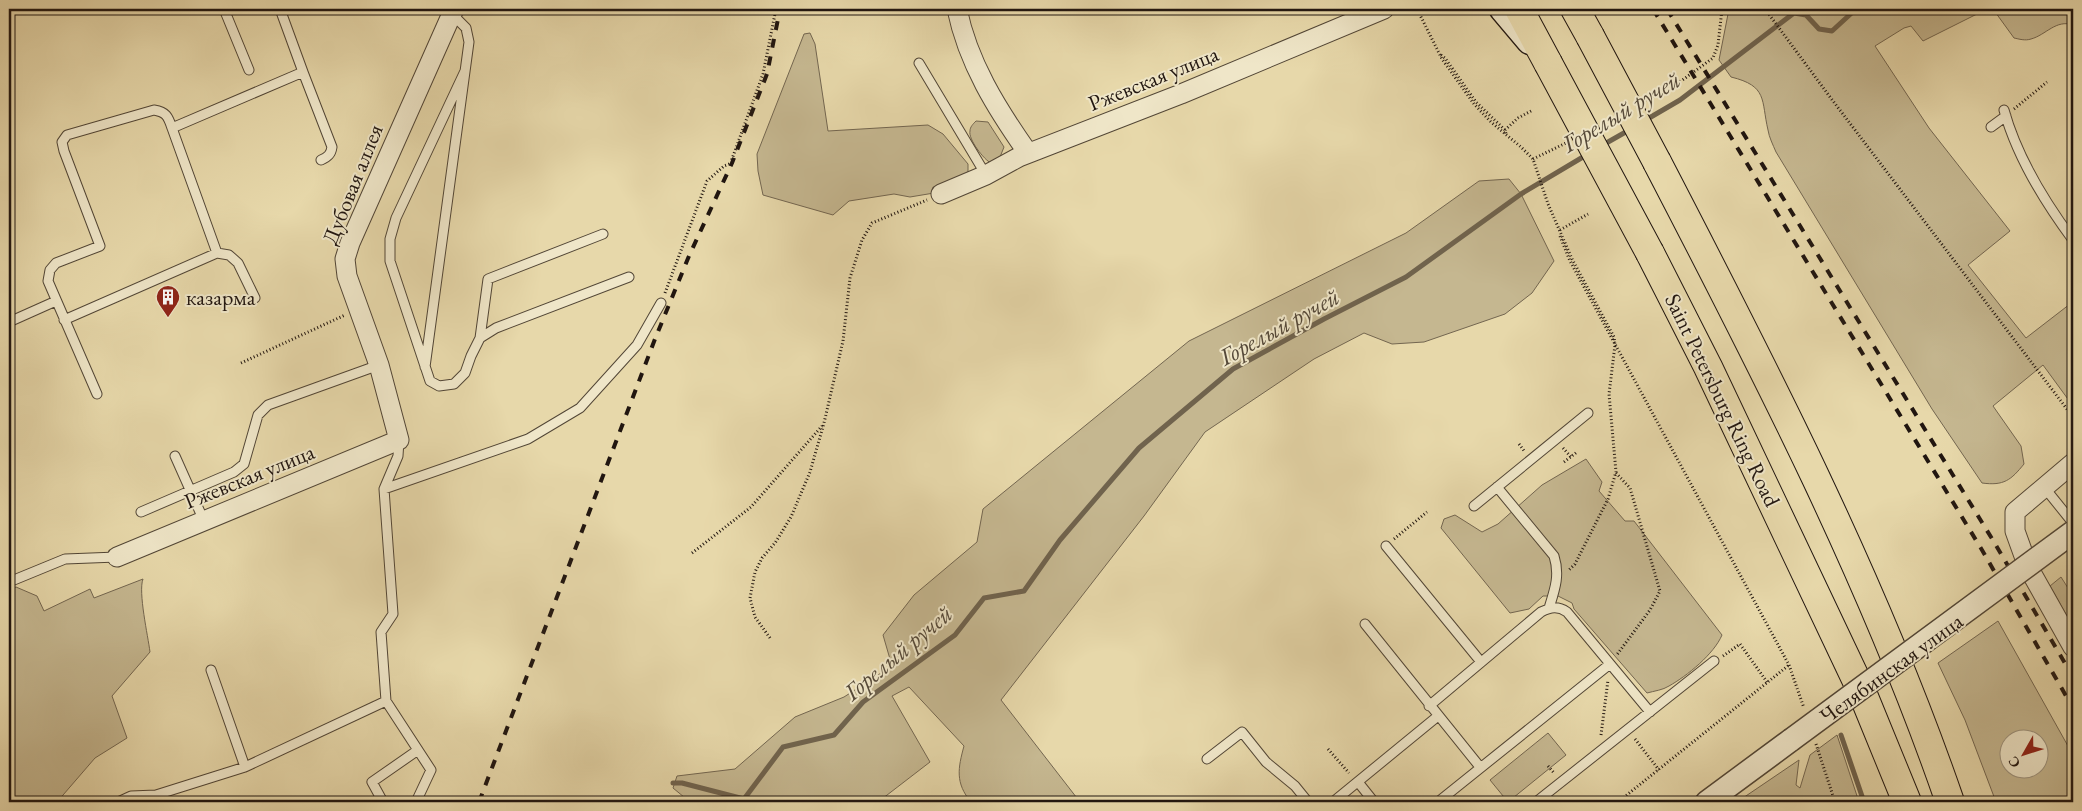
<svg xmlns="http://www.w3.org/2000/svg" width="2082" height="811" font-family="'EB Garamond',serif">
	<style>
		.green { fill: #c5b790; stroke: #736650; fill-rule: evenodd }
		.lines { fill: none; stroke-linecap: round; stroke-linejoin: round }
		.stream { stroke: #70634d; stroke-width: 5 }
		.service-casing { stroke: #524636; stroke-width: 11 }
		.minor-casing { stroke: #524636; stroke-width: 21 }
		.tertiary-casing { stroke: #524636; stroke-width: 25 }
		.secondary-casing { stroke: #211610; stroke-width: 29 }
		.motorway-casing { stroke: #211610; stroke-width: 30 }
		.path { stroke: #211610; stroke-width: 3; stroke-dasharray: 1 2.5; stroke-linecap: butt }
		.service { stroke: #efe6c8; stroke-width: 9 }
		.minor { stroke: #efe6c8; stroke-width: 19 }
		.tertiary { stroke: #efe6c8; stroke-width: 22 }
		.secondary { stroke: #efe6c8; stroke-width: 26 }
		.motorway { stroke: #e7d8aa; stroke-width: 28 }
		.rail { stroke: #211610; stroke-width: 4; stroke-dasharray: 9 9; stroke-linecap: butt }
		.tertiary-bridge-casing { stroke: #524636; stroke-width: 25; stroke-linecap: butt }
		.motorway-bridge-casing { stroke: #211610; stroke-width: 30; stroke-linecap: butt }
		.tertiary-bridge { stroke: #efe6c8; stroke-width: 22 }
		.motorway-bridge { stroke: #e7d8aa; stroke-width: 28 }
		.labels { text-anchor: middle; stroke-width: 4; stroke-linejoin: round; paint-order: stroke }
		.street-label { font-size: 22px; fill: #211610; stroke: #efe6c8 }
		.poi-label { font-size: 22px; fill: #211610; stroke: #efe6c8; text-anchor: start }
		.water-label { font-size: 24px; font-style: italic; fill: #554939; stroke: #efe6c8 }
	</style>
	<rect width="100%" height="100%" fill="#e7d8aa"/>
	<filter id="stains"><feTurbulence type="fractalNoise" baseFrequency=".004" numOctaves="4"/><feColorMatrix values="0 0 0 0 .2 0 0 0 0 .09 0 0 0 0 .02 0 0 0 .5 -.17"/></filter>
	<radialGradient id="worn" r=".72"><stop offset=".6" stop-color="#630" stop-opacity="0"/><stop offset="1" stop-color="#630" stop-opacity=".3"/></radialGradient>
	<path class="green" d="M1729 9H1987L1923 41 1911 26 1904 28 1875 46 1929 128 2010 231 1968 265 2026 338 2070 304 2073 308V406L2043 365 1993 406 2021 446 2024 464C2011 480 2004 486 1982 483L1932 409 1776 152C1773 145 1769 137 1768 130 1761 100 1768 86 1731 77L1719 60Z
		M1993 9H2073V25C2056 19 2046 35 2031 39 2025 41 2019 39 2014 38Z
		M810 33 815 44 828 131 928 125 943 134 968 164V175L934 193 910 197 894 194 849 201 833 215 763 195 758 171 757 154 804 34Z
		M976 121 988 122 1004 147 1000 157 991 163C984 160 968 139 970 131 970 127 973 124 976 121Z
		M1509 179 1521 194 1554 261 1532 293 1505 314 1424 342 1392 344 1364 333 1314 359 1205 432 1144 516 1001 700 1080 802H971C955 783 958 768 964 746L909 687 892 696 930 762 878 802H690L673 788 677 776 735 769 795 717 844 697 892 666 883 635 914 595 977 542 983 509 1189 341 1406 233 1479 181Z
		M1586 459 1602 482 1599 491 1625 521H1634L1722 635C1714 654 1687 676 1669 686 1663 690 1654 691 1647 693L1574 609 1572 603 1558 596H1543L1529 609 1510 613 1441 528 1444 519 1455 515 1482 532 1498 524 1542 485Z
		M2061 577 2073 596V627L2050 586Z
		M143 579C138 592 148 636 150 652L112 696 127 738 95 758 57 802H9V590L16 587 37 596 44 611 90 589 94 598Z
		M1998 621 2073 755V802H1996L1965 720 1938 663ZM2010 738H2040V768H2010Z
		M1548 733 1566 755 1508 802 1490 780Z
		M1837 735 1859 802H1737L1799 760 1796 785 1800 788 1810 755Z"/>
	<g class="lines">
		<path class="stream" d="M1644 121 1680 100 1794 13 1806 15 1819 29 1832 31 1856 9
			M1601 146 1631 129
			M1841 735 1864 802
			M673 783H682L744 799 783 747 834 735 863 702 955 635 984 598 1024 591 1060 540 1139 448 1233 369 1324 319 1406 277 1521 194 1588 154"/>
		<g class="service-casing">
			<path id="service" d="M224 9 249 70
				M919 63 986 175
				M465 71 396 218 390 239V261L430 381 439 386 454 384 465 373 471 356 480 338 488 279 603 234
				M303 72 332 147C331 154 328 157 321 160
				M2004 110C2017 157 2044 201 2073 240
				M1991 127 2006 116
				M217 253 172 128 303 72 280 9
				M64 320 217 253 229 255 238 263 255 298
				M9 322 56 301
				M480 338 496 328 629 277
				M425 367 469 42 466 28 451 13
				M97 394 48 281 50 270 56 263 100 246 64 151 62 142 67 135 154 110C166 112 168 116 172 128
				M399 440 398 456 384 489 393 614 381 632 386 701 431 770 416 802
				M175 456 204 521
				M1497 487 1554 556C1560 575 1555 589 1549 608
				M2044 487 2073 523
				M384 489 528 439 580 408 637 345 661 303
				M1474 506 1588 413
				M141 512 234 472 244 464 258 415 268 405 379 365
				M1386 546 1481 662
				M9 582 65 559 117 557
				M1365 624 1480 767
				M1429 706 1541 612C1551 607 1558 606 1567 612L1650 712
				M1207 759 1242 732 1266 762 1295 786 1308 802
				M245 767 386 701
				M1358 782 1374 802
				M118 802 131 796 156 795
				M159 802 156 795 245 767 211 670
				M383 802 372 782 418 750
				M1333 802 1438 716
				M1438 802 1610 664
				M1536 802 1714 661"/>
		</g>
		<g class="minor-casing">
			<path id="minor" d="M957 9C968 63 997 109 1028 153
				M941 194 986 175 1019 157 1181 94 1384 9
				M2073 463 2015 512V531L2028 567 2073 647
				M117 557 399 440 379 365 347 276 345 259 350 243 454 9"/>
		</g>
		<g class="tertiary-casing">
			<path id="tertiary" d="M1707 802 1791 740"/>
		</g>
		<g class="secondary-casing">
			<path id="secondary" d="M1503 9 1530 41"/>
		</g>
		<g class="motorway-casing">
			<path id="motorway" d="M1519 9 1548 63
				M1575 9 1590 36
				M1657 162C1765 370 1874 581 1950 802
				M1650 253 1708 367 1862 692 1907 802"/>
		</g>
		<path class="path" d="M1414 9 1419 13 1442 59 1474 104 1491 122 1521 147 1533 159 1548 204 1572 259 1614 337 1615 345 1609 394 1616 472 1608 499 1575 564 1568 571
			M1765 9 1833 101 2073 417
			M1441 55 1445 58 1476 102 1505 130 1506 134
			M1646 100 1681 81 1713 58 1718 45 1722 9
			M2014 109 2047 82
			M1505 130 1518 118 1533 110
			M1533 159 1568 142
			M1560 230 1588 214
			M1560 236 1570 261 1789 665 1804 708
			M665 293 707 181 724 166 732 163V159L763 74 776 9
			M241 363 345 315
			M1519 444 1525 452
			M1563 448 1571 457
			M1564 462 1577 452
			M1616 473 1630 488 1660 591 1650 610 1616 656
			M1394 539 1427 512
			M692 553 751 507 822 426
			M770 638 755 617 750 598 755 572 762 558 775 543 791 517 810 472 824 423 843 341 850 278 862 240 872 223 927 200
			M1723 656 1740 644 1767 682
			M1601 735 1608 680
			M1635 739 1659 770
			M1816 744 1835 802
			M1328 749 1349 773
			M1548 766 1554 773
			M1618 802 1789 665"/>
		<use href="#service" class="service"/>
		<use href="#minor" class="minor"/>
		<use href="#tertiary" class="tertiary"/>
		<use href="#secondary" class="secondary"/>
		<use href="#motorway" class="motorway"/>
		<path class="rail" d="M1653 9 1982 550 2073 708
			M1667 9 1994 542 2073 677
			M479 802 655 339 689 256 732 163 767 74 780 9"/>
		<g class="tertiary-bridge-casing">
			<path id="tertiary-bridge" d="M1791 740 2073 532"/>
		</g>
		<g class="motorway-bridge-casing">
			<path id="motorway-bridge" d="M1590 36 1657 162
				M1548 63 1650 253"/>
		</g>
		<use href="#tertiary-bridge" class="tertiary-bridge"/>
		<use href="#motorway-bridge" class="motorway-bridge"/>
	</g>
	<defs>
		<g id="building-pin" transform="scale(1.25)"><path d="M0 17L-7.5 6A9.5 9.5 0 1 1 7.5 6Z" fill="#8f2418" stroke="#efe6c8"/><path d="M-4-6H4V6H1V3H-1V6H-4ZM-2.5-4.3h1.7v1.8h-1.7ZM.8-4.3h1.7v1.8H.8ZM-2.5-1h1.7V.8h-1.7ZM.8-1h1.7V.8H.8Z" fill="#fff"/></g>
	</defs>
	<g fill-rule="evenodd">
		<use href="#building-pin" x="168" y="297"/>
	</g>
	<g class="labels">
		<g class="street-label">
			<text transform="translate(1153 78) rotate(-22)" y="8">Ржевская улица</text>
			<text transform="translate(352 184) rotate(-68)" y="8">Дубовая аллея</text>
			<text transform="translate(1723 400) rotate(64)" y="8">Saint Petersburg Ring Road</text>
			<text transform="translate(249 476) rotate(-22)" y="8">Ржевская улица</text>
			<text transform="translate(1891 668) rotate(-36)" y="8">Челябинская улица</text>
		</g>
		<g class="poi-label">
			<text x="186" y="305">казарма</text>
		</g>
		<g class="water-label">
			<text transform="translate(1621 112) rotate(-31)" y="8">Горелый ручей</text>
			<text transform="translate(1279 327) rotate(-29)" y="8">Горелый ручей</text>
			<text transform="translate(898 653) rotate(-40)" y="8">Горелый ручей</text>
		</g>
	</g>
	<rect width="2082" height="811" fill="none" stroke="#e7d8aa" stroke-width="30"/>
	<rect x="10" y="10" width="2062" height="791" fill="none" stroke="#211610" stroke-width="2.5"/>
	<rect x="15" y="15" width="2052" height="781" fill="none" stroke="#211610"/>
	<g transform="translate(2024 754) rotate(231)"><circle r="24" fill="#efe6c8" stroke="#9d937e"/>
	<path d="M0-4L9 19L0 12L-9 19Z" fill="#8f2418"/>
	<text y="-8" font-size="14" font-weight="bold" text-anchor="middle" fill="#211610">С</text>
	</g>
	<rect width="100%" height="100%" filter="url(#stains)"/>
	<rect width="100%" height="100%" fill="url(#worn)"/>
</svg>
